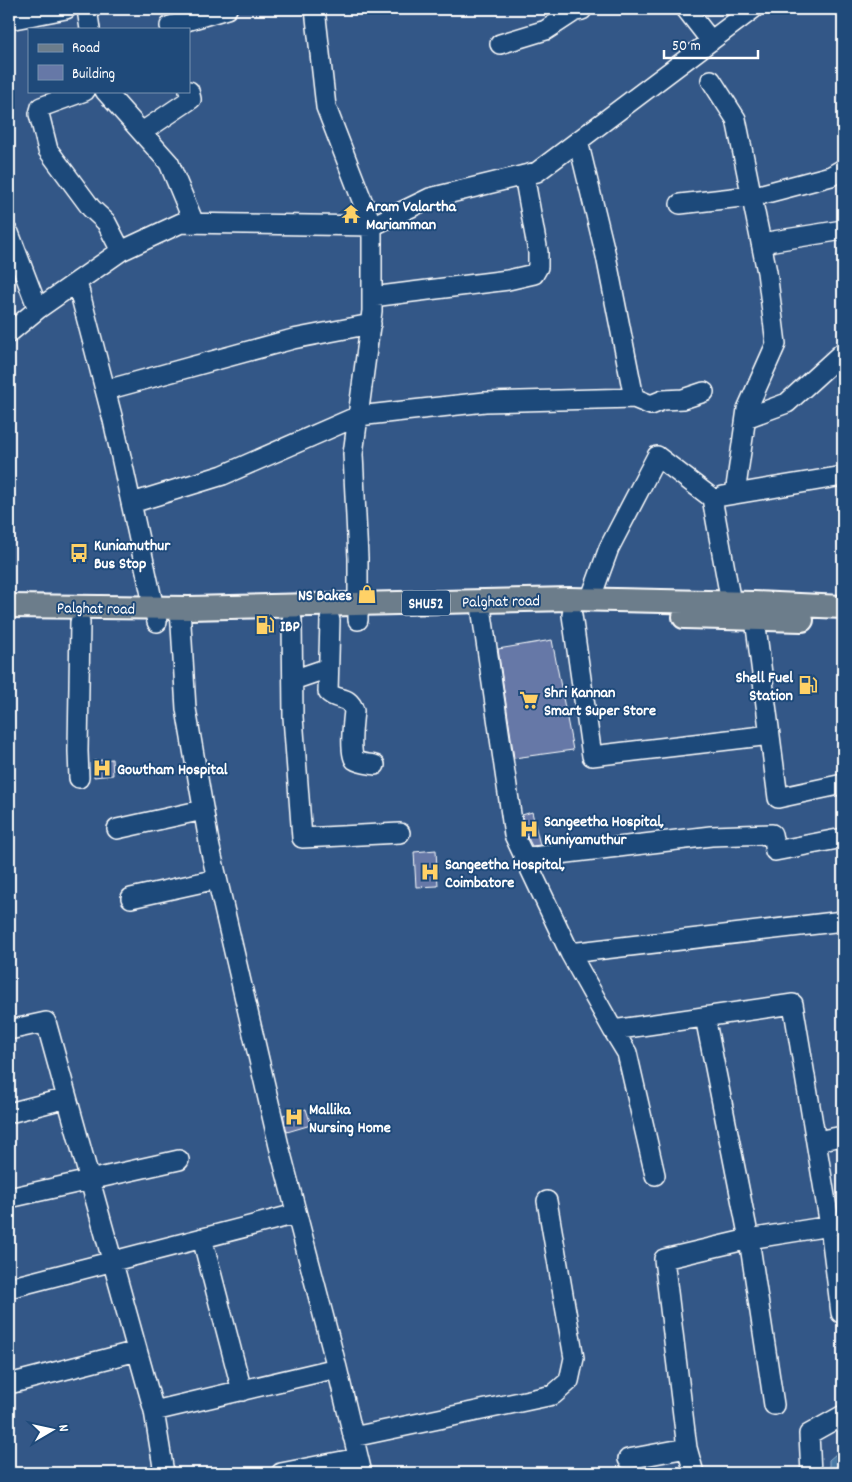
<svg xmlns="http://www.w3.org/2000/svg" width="852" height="1482" font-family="Dekko,sans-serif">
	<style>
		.water { fill: #487aa5; stroke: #91afc9 }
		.building { fill: #6678a7; stroke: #fff }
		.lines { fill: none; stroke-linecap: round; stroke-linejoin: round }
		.minor-casing { stroke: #fff; stroke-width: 22 }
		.major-casing { stroke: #fff; stroke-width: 26 }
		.minor { stroke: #1f4a7a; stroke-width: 19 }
		.major { stroke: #6c7d8b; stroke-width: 22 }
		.labels { text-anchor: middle; stroke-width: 4; stroke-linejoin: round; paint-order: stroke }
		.shield { fill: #1f4a7a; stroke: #bcc9d7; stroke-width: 1 }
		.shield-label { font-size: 15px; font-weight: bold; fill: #fff }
		.poi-label { font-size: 16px; font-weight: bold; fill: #fff; stroke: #1f4a7a; text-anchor: start }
		.street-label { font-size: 16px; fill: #fff; stroke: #1f4a7a }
	</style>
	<rect width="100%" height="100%" fill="#335787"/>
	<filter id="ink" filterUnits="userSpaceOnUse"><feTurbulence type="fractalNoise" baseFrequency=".02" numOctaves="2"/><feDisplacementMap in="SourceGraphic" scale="10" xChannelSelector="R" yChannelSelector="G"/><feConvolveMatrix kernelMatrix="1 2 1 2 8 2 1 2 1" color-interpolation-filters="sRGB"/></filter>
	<g filter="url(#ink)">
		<path class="water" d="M843 1448V1473H829V1460Z"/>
		<path class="building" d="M552 640 573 750 514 758 498 649Z
			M112 759 113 775 94 777 93 761Z
			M532 812 540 845 532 846 525 832 522 815Z
			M436 850 438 886 416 887 414 852Z
			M306 1109 311 1125 287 1132 283 1115Z"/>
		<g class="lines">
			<g class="minor-casing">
				<path id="minor" d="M87 9 90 29
					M315 9 326 107 372 226V311L353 454 358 558V620
					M686 9 711 41
					M9 20 66 9
					M171 29 170 26 227 9
					M500 44 546 30 575 11 582 10
					M711 80 736 119 767 272 776 344 747 409 735 494
					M85 91 41 107 39 114 48 150 91 208 106 222 121 251
					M105 91 169 163 194 223
					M142 132 191 99 189 91
					M680 204 759 195 831 176 843 169
					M9 233 38 309
					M761 243 843 230
					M77 282 113 420 157 622
					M372 297 508 280 534 274 538 267V252L524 175
					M9 333 38 309 121 251 181 223 372 226 430 198 537 172 753 9
					M106 390 293 339 371 324
					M634 398 651 405 663 400 683 399 704 392
					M746 418 787 403 843 352
					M723 496 843 476
					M132 503 223 475 358 416 485 402 634 398 606 256 578 141
					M481 600 482 614 514 835 570 953 843 921
					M590 600 609 548 657 456 712 498 731 603
					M572 615 592 756 762 736
					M755 619 778 798 843 784
					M292 620 293 717 302 838 400 833
					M330 620 328 692C337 702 349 694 354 711 353 720 349 754 355 760 359 763 369 764 375 765
					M293 680 328 668
					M79 778 78 751 80 622
					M117 829 203 810
					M525 858 711 836 772 834 775 851 843 838
					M131 898 217 879
					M570 953 613 1030 793 1004 830 1226 749 1239 664 1259 687 1448 694 1473
					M705 1017 749 1239 774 1405
					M9 1030 46 1022 154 1411 337 1368 279 1146 210 848 186 709 180 608
					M613 1030 627 1053 655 1175
					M9 1113 67 1098
					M816 1141 843 1136
					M9 1198 179 1160
					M202 1238 242 1391
					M9 1288 296 1214
					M841 1313 830 1226 843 1224
					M337 1368 362 1473
					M9 1384 137 1351
					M154 1411 164 1473
					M353 1437 553 1395 569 1381 574 1358 547 1201
					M628 1459 687 1448
					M281 1473 358 1458
					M811 1473 809 1434 843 1415"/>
			</g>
			<g class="major-casing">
				<path id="major" d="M9 606 189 608 570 599 753 603 843 607
					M684 617 802 620"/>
			</g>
			<use href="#minor" class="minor"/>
			<use href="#major" class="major"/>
		</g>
	</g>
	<defs>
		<g id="temple-bare" transform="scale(1.5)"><path d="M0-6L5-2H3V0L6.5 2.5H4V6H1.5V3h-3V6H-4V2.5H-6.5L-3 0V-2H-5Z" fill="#ffd166" stroke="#1f4a7a" stroke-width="2.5" paint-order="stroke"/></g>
		<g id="bus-bare" transform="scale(1.5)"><path d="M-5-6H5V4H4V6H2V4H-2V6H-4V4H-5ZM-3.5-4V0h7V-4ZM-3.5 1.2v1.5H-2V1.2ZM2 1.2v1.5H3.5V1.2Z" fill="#ffd166" stroke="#1f4a7a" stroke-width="2.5" paint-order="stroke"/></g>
		<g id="shop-bare" transform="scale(1.5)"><path d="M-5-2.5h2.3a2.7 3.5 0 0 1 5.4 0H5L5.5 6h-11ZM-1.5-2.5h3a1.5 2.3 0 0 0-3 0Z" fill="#ffd166" stroke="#1f4a7a" stroke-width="2.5" paint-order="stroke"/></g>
		<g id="fuel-bare" transform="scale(1.5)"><path d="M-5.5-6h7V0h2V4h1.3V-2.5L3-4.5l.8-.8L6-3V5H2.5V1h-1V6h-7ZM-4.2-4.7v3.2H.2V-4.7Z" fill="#ffd166" stroke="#1f4a7a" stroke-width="2.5" paint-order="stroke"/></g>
		<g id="supermarket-bare" transform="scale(1.5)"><path d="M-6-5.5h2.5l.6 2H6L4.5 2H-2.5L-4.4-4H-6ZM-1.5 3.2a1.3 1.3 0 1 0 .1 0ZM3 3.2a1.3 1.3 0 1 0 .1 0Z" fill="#ffd166" stroke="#1f4a7a" stroke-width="2.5" paint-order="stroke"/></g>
		<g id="hospital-bare" transform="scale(1.5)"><path d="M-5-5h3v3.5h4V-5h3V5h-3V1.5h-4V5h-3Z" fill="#ffd166" stroke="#1f4a7a" stroke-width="2.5" paint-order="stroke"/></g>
	</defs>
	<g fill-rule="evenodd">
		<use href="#temple-bare" x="351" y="214"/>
		<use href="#bus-bare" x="79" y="553"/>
		<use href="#shop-bare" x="367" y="594"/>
		<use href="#fuel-bare" x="265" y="625"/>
		<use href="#fuel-bare" x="808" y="685"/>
		<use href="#supermarket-bare" x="529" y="700"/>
		<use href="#hospital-bare" x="102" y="768"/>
		<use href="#hospital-bare" x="529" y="829"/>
		<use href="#hospital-bare" x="430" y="872"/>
		<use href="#hospital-bare" x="294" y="1117"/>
	</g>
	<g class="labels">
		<rect class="shield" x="402" y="590.5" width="48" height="25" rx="4"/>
		<g class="shield-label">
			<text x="426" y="608">SHU52</text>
		</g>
		<g class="poi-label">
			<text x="366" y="211">Aram Valartha<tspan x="366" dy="18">Mariamman</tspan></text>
			<text x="94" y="550">Kuniamuthur<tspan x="94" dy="18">Bus Stop</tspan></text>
			<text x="352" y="600" text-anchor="end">NS Bakes</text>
			<text x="280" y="631">IBP</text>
			<text x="793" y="682" text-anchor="end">Shell Fuel<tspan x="793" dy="18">Station</tspan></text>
			<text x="544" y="697">Shri Kannan<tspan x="544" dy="18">Smart Super Store</tspan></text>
			<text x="117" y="774">Gowtham Hospital</text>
			<text x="544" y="826">Sangeetha Hospital,<tspan x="544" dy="18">Kuniyamuthur</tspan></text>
			<text x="445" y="869">Sangeetha Hospital,<tspan x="445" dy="18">Coimbatore</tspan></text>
			<text x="309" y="1114">Mallika<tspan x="309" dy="18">Nursing Home</tspan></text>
		</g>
		<g class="street-label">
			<text transform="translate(501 600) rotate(-1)" y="6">Palghat road</text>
			<text transform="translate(96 607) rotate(1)" y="6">Palghat road</text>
		</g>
	</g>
	<rect width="852" height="1482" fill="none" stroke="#1f4a7a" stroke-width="30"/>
	<rect x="15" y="15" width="822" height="1452" fill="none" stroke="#fff" stroke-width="2" filter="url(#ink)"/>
	<rect x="28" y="28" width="162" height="65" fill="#1f4a7a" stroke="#7992af"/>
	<rect x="38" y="44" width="25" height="8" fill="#6c7d8b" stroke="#7992af"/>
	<text x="72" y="52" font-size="15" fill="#ffffff">Road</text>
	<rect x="38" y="65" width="25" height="15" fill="#6678a7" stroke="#7992af"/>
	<text x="72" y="78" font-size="15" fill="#ffffff">Building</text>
	<g transform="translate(52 1430) rotate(81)" stroke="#1f4a7a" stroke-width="4" paint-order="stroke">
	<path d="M0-4L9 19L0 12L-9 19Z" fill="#ffffff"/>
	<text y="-8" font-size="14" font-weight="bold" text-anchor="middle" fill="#ffffff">N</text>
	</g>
	<path d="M664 50v8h94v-8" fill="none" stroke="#ffffff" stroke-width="2.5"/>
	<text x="672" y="50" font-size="15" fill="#ffffff" stroke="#1f4a7a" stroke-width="4" paint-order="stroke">50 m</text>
</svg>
